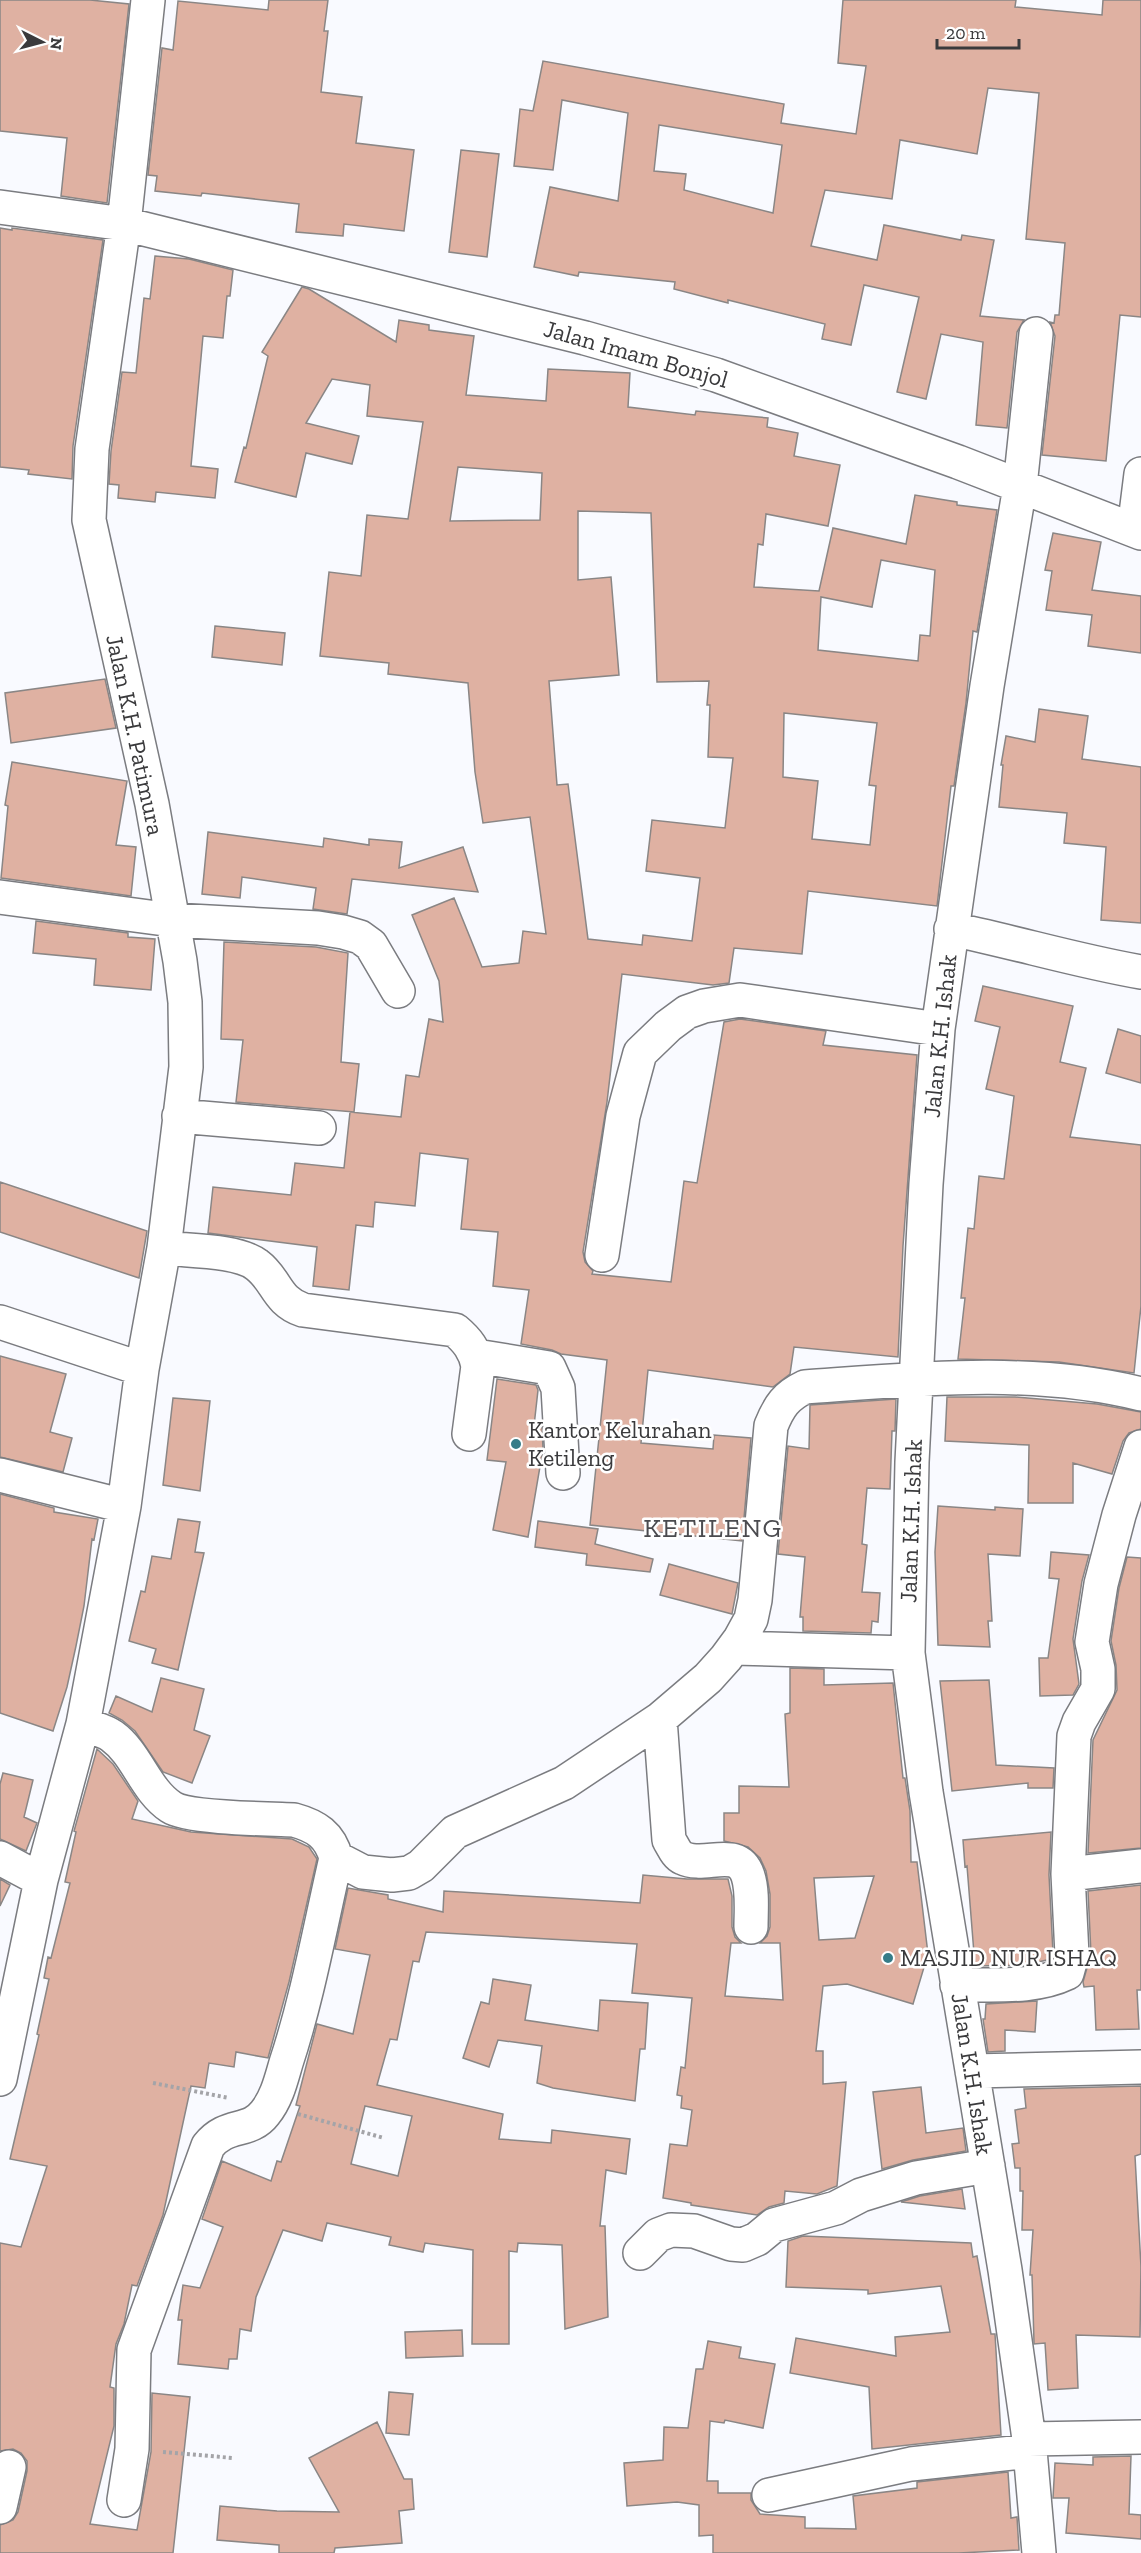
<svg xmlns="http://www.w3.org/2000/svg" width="1141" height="2553" font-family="'Zilla Slab',serif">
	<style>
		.building { fill: #dfb1a2; stroke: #8a8685; stroke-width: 1.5; fill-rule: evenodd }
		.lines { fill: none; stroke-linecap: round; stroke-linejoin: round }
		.minor-casing { stroke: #7b7c80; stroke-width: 36 }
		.path { stroke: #a4a4a8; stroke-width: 4; stroke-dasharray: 3 3; stroke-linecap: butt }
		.minor { stroke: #fff; stroke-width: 33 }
		.poi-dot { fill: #367c88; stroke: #fff; stroke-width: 2 }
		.labels { text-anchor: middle; stroke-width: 5; stroke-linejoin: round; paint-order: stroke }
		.street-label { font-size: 24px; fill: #3a3a3c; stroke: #fff }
		.poi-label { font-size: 24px; fill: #3a3a3c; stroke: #fff; text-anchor: start }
		.quarter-label { font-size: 27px; letter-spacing: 1.5px; fill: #4b4b4f; stroke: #fff }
	</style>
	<rect width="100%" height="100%" fill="#f9faff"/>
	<path class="building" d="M0 0H90L129 4 107 203 61 196 67 138 0 131Z
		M269 0H328L324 31H328L321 92 362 97 356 143 414 150 404 231 344 224 343 236 296 232 299 204 202 193 201 196 155 191 157 176 148 175 162 48 173 50 178 1 268 10Z
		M843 0H1016L1015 7 1102 15 1103 0H1141V317L1120 315 1106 461 1042 455 1055 336 1050 322 1054 323 1055 315H1059L1065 243 1026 239 1039 93 988 88 977 154 900 140 892 199 825 190 811 246 877 260 884 225 961 240 962 235 994 240 980 316 1024 320 1017 332 1007 428 976 425 983 342 941 334 926 399 897 392 919 297 864 285 851 345 822 339 825 324 728 300V303L674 289 675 282 579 272 578 276 534 267 550 187 618 201 628 113 562 100 553 170 514 166 520 109 533 111 543 61 784 104 781 123 856 134 866 66 838 63ZM659 125 782 145 773 213 684 190 686 174 654 171Z
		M461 150 499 154 487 257 449 252Z
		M0 228 12 230V228L103 240 73 446 72 479 28 474 29 470 0 467Z
		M155 256 189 259 233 270 230 296H227L223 338 203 336 191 466 218 469 215 498 156 492 155 502 118 498 119 485 109 484 111 451 122 372 136 373 144 298 150 299Z
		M302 287 309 289 396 342 399 320 429 325V330L474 336 466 395 546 401 548 369 630 373 628 407 695 415 696 411 768 418 767 427 798 433 794 456 840 465 828 526 766 514 763 545 758 544 754 587 819 591 833 528 906 544 915 495 957 502V505L997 510 977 632 973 631 966 703 954 786H951L937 906 808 891 802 954 734 948 729 983 713 985 622 974 607 1102 583 1252 585 1262 593 1271 592 1274 671 1282 684 1181 697 1183 724 1022 740 1019 826 1031 823 1045 917 1055 903 1246 898 1357 794 1347 790 1374 773 1387 648 1370 641 1443 713 1449 714 1435 751 1438 742 1541 590 1525 607 1360 561 1354 552 1350 521 1344 529 1290 493 1286 498 1232 461 1229 468 1159 420 1153 415 1206 375 1202 373 1227 356 1225 349 1290 313 1286 317 1247 208 1233 213 1187 291 1195 295 1163 344 1168 350 1112 401 1117 406 1075 419 1077 429 1019 443 1022 439 981 412 915 454 898 482 967 519 963 523 931 546 934 530 817 483 823 475 772 468 683 388 674 389 663 320 656 329 572 361 576 367 515 408 519 423 422 367 416 370 385 332 379 306 423 359 436 352 464 306 453 296 497 235 482 244 447 246 448 268 356 262 352ZM458 467 542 473 540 520 450 521ZM578 511 651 513 657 682 709 681 707 705H710L708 757 733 758 725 828 652 820 646 871 700 878 692 941 643 935 642 945 588 939 568 784 557 785 549 681 619 675 611 577 578 580ZM881 560 935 570 930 636 920 635 918 661 818 650 821 597 872 607ZM784 713 877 723 869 785 876 786 870 845 812 839 818 781 783 777Z
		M1053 533 1101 542 1092 590 1141 596V653L1088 646 1092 615 1046 610 1052 571 1045 570Z
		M215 626 285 633 282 665 212 657Z
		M105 679 116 728 11 743 5 693Z
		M1039 709 1088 716 1082 759 1141 767V923L1101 920 1106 847 1064 843 1067 813 999 807 1003 765H1001L1006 736 1035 742Z
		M12 762 127 781 116 845 136 847 131 896 1 878 8 806 5 805Z
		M208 832 323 847 324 838 369 845V839L402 842 399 868 463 847 478 892 352 879 347 914 313 909 316 888 242 877 240 898 202 894Z
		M36 921 128 933V937L155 939 151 990 94 985 96 959 33 953Z
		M224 942 316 947 348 953 341 1062 359 1064 354 1112 236 1102 243 1040 221 1039Z
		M983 986 1073 1006 1060 1062 1086 1068 1070 1137 1141 1145V1306L1134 1373 1059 1362 958 1359 965 1298H961L968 1228 974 1229 979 1176 1004 1179 1014 1096 986 1089 1000 1027 975 1021Z
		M1118 1029 1141 1036V1083L1106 1073Z
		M0 1182 147 1231 139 1278 0 1232Z
		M0 1356 66 1374 50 1432 72 1438 63 1472 0 1457Z
		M497 1379 536 1385 538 1390 534 1426 542 1427 543 1449 528 1537 493 1530 506 1462 487 1460Z
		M947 1397H1015L1097 1404 1141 1412V1429L1129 1433 1123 1441 1112 1474 1073 1463V1503H1028L1029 1445 945 1441Z
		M173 1398 210 1401 200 1491 163 1485Z
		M896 1399 895 1431H892L890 1489 867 1488 862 1544 867 1545 862 1592 880 1593 878 1622 872 1621 871 1633 803 1631V1617H800L805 1557 778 1554 788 1446 809 1449 810 1405Z
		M0 1494 54 1508V1512L98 1519 94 1540 92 1539 84 1606 76 1646 67 1687 53 1731 0 1713Z
		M938 1506 995 1510V1507L1023 1509 1020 1556 988 1554 992 1621H988L990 1647 938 1645 935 1552Z
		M178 1519 200 1522 195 1552 204 1553 178 1670 152 1663 156 1649 129 1641 141 1591 145 1592 152 1556 171 1559Z
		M538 1521 598 1529 595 1544 653 1559 650 1572 586 1565 587 1554 535 1547Z
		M1051 1552 1089 1555 1082 1581 1073 1639 1079 1684 1073 1695 1040 1696 1039 1658H1048L1059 1579 1049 1578Z
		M1127 1557 1141 1558V1848L1088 1853 1093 1740 1117 1690 1116 1665 1111 1641 1119 1588Z
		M669 1564 738 1583 732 1614 660 1595Z
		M790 1668 824 1669V1685L893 1683 903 1778H905L910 1811 911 1862H917L928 1954 913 2004 847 1984 823 1986 816 2051H823V2084L846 2082 837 2186 817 2194 785 2191 784 2203 769 2207 757 2215 691 2205V2203L663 2198 670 2144 687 2146 692 2110 681 2108 682 2096 677 2095 681 2067 685 2068 692 1998 632 1993 637 1944 426 1932 419 1962 413 1961 397 2040 390 2039 377 2085 503 2114 499 2139 551 2143 552 2130 630 2139 626 2174 606 2170 600 2226H605L608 2317 565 2329 562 2245 518 2243 517 2252 509 2251V2344H472L473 2250 425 2243 423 2252 389 2245 391 2237 327 2223 322 2241 283 2230 256 2297 251 2331 240 2329 237 2359H229L228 2369 178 2364 182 2320H178L183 2285 200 2288 223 2227 202 2219 222 2161 271 2181 277 2161 281 2162 300 2106 296 2105 317 2024 353 2034 370 1955 335 1949 348 1888 388 1895V1899L443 1912 444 1891 640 1903 643 1875 687 1879H728L732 1896V1927L735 1937 741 1943H731L725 1996 783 2000 780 1943H760L767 1936 770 1927V1894L766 1871 760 1858 748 1847 724 1841V1813H739V1786L789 1787 785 1714 790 1713ZM874 1876 855 1938 819 1940 814 1878ZM365 2106 412 2116 398 2176 351 2164Z
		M161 1678 204 1689 194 1730 210 1736 192 1783 163 1772 135 1731 122 1720 109 1713 116 1696 152 1712Z
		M989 1680 996 1765 1054 1768 1053 1788H1028V1783L952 1791 940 1681Z
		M97 1749 113 1764 138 1801 132 1819 191 1832 292 1839 309 1847 317 1859 289 1982 268 2058 236 2052 234 2067 209 2063 205 2088 191 2086 163 2215 137 2286 132 2285 124 2324 116 2344 110 2387 114 2388V2426L90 2524 137 2530 151 2452 152 2393 190 2397 173 2553H0V2525L13 2520 18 2512 27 2471V2461L21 2453 13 2449 0 2451V2243L21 2247 47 2166 10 2159 39 2035 37 2034 49 1979 44 1978 48 1957 51 1958 70 1883 65 1882 76 1832 74 1831Z
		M3 1773 33 1780 24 1817 37 1823 26 1851 0 1839V1784Z
		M1051 1832 1049 1875 1053 1953 1051 1959 1025 1965 975 1966 967 1866 965 1867 963 1840Z
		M0 1879 10 1885 0 1906Z
		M1141 1885V1990H1137L1139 2029 1096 2030 1094 1986 1084 1987 1083 1982 1091 1954 1088 1891Z
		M493 1979 531 1985 525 2020 598 2031 600 2000 648 2003 645 2049H640L635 2101 553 2088 537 2083 542 2046 498 2040 489 2067 463 2058 481 2002 489 2004Z
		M1037 2001 1035 2032 1005 2030V2051L988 2052 983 2019H985L986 2004Z
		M1141 2086V2154L1135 2156 1141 2267 1140 2337 1076 2335 1078 2388 1048 2390 1045 2343 1034 2344V2342L1032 2275H1030L1033 2230H1022L1023 2191H1020V2168H1015L1012 2144 1019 2143 1015 2110 1026 2108 1024 2089Z
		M921 2087 926 2133 963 2128 966 2151 913 2160 882 2169 873 2092Z
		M962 2189 965 2209 901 2202 920 2196Z
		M803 2236 971 2243 973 2257 977 2256 991 2334H995L1001 2435 872 2449 869 2387 790 2373 796 2338 896 2356 895 2337 950 2332 941 2286 868 2294V2290L786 2287 788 2241Z
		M462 2330 463 2356 406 2358 405 2332Z
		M708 2341 741 2347 739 2358 775 2364 763 2428 725 2420 724 2423 710 2421 707 2481H718V2493H751V2500L760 2514 805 2517V2528L856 2529 853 2496 917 2488V2482L1008 2472 1011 2518 1017 2517 1019 2550 959 2553H713V2535L699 2536V2505L677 2502 627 2506 624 2463 663 2460 664 2427 688 2428 696 2369H703Z
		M389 2392 413 2394 409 2435 386 2433Z
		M377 2422 404 2479H412L414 2509 399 2511 402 2543 335 2548 334 2553H279V2545L217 2540 220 2506 277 2511 339 2512 309 2458Z
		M1131 2456 1129 2514 1141 2515V2539L1066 2533 1069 2498H1053L1055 2463 1093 2465V2457Z"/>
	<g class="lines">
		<g class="minor-casing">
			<path id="minor" d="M0 207 124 224 585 338 716 375 958 462 1141 533
				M1036 334 1020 486 987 686 938 1029 926 1184 912 1462 908 1653 926 1792 1005 2270 1029 2439 1039 2553
				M1134 530 1141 474
				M0 897 172 920 318 928 343 932 360 937 371 945 398 991
				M951 929C1015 942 1077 961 1141 972
				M179 1116 319 1128
				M164 1248C188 1251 238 1250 257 1265 277 1280 276 1301 303 1310L455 1330C467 1340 475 1350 478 1366L469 1434
				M602 1255 623 1116 640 1053 668 1026 687 1012 704 1006 740 1000 938 1029
				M0 1322 142 1369
				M476 1356 549 1368 558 1388 563 1473
				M0 1475 124 1506
				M734 1648 908 1653
				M660 1719 669 1840C673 1846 676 1855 683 1858 705 1869 738 1845 748 1876 753 1891 751 1912 751 1927
				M83 1724C92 1728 104 1730 112 1736 137 1754 145 1790 171 1807 187 1818 270 1819 294 1820 316 1826 330 1835 336 1858 320 1927 308 1996 286 2063 281 2080 277 2098 265 2113 249 2134 227 2122 208 2146L134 2350 132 2449 124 2500
				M0 1858 41 1880
				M336 1858 363 1872 392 1875 409 1873 421 1866 455 1832 564 1783 660 1719 708 1678 726 1658 740 1639 751 1619 755 1600 771 1426C779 1406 786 1396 805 1387 917 1379 1031 1367 1141 1394
				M1068 1874 1141 1866
				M957 1985C993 1984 1034 1989 1067 1973L1072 1955 1068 1874 1074 1736 1079 1722 1098 1689V1669L1092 1642 1101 1584 1119 1515 1141 1447
				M972 2071 1141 2067
				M0 2079 41 1880 83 1724 124 1506 142 1369 164 1248 186 1067 185 1002 180 961 152 804 89 520 92 449 124 224 148 0
				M640 2253 658 2235 671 2230 694 2231 731 2244 743 2245 757 2239 774 2225 836 2208 861 2195 916 2178 988 2166
				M1029 2439 1141 2437
				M769 2495 911 2464 1030 2451
				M0 2507 9 2467"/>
		</g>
		<path class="path" d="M153 2083 229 2098
			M298 2114 384 2138
			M163 2452 233 2458"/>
		<use href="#minor" class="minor"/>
	</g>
	<g class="poi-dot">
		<circle cx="516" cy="1444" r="6"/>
		<circle cx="888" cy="1958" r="6"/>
	</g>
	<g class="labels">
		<g class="street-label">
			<text transform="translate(636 354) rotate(16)" y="8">Jalan Imam Bonjol</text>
			<text transform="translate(135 735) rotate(78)" y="8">Jalan K.H. Patimura</text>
			<text transform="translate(940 1036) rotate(-84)" y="8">Jalan K.H. Ishak</text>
			<text transform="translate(911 1521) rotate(-88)" y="8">Jalan K.H. Ishak</text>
			<text transform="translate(972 2074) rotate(81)" y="8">Jalan K.H. Ishak</text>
		</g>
		<g class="poi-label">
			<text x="528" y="1438">Kantor Kelurahan<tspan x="528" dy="28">Ketileng</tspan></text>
			<text x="900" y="1966">MASJID NUR ISHAQ</text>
		</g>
		<g class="quarter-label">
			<text x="713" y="1537">KETILENG</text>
		</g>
	</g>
	<g transform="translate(42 42) rotate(96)" stroke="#ffffff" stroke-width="4.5" paint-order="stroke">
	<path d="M0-4.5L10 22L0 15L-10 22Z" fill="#3a3a3c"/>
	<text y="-9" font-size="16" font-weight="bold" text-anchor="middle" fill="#3a3a3c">N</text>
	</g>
	<path d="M937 39v9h82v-9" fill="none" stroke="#3a3a3c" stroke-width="3"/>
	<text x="946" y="39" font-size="18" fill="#3a3a3c" stroke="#ffffff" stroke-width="4.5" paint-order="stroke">20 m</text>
</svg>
